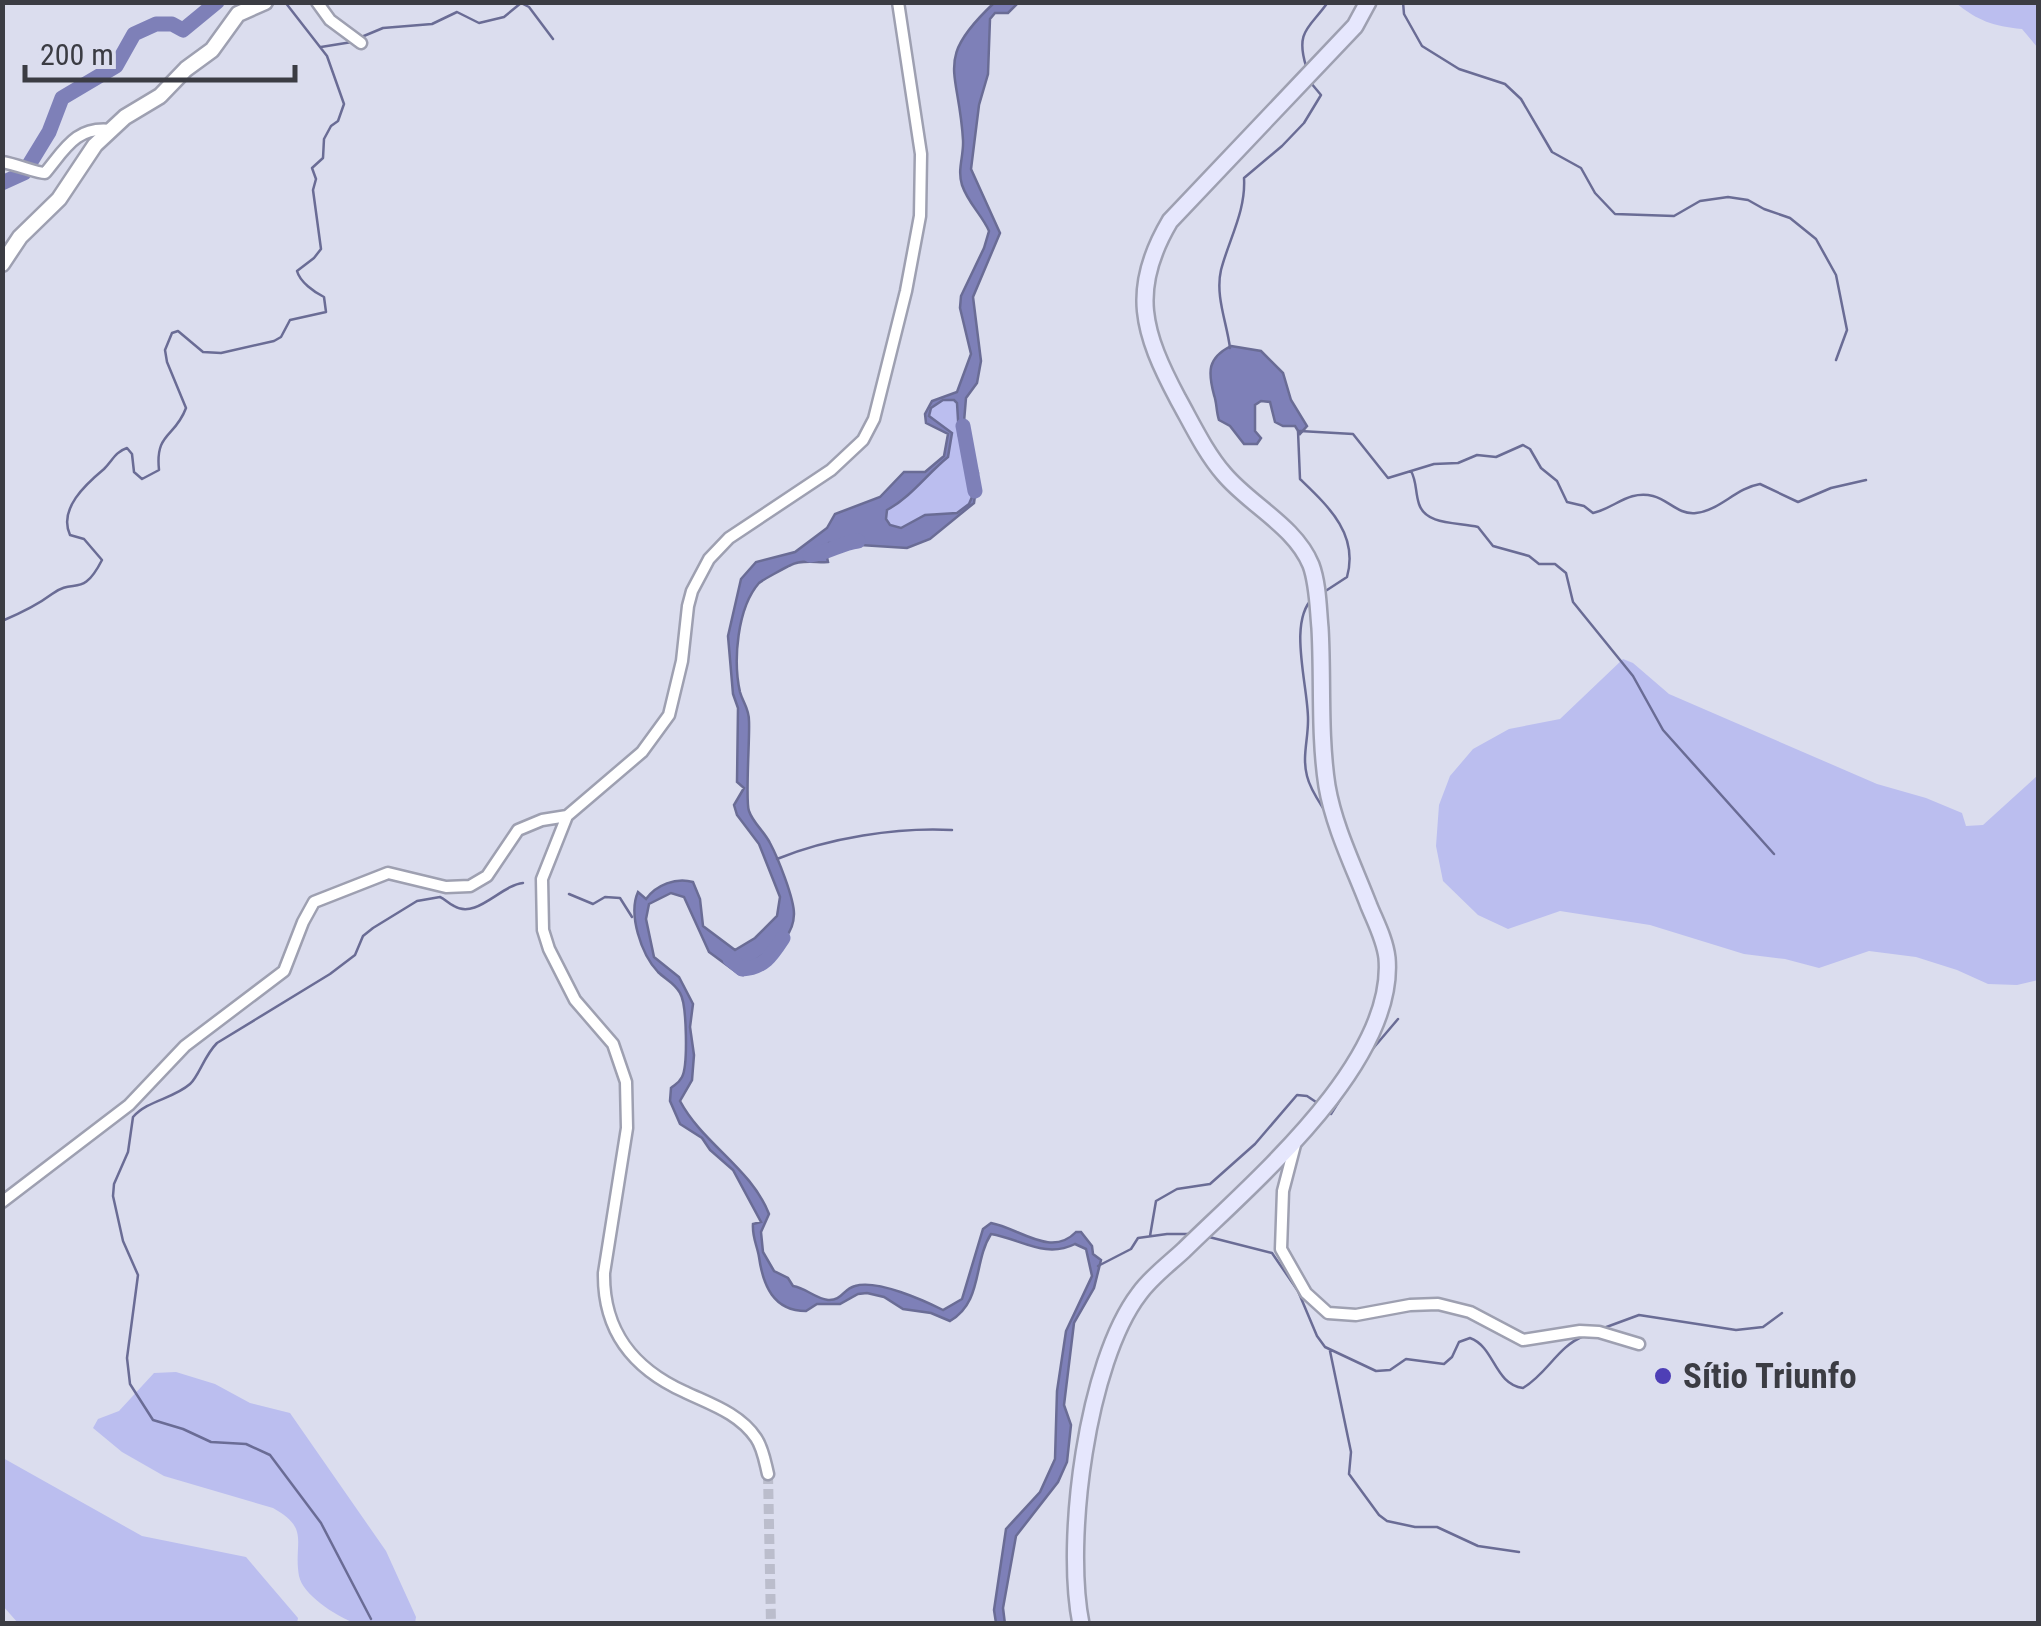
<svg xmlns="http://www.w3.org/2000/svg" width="2041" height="1626" font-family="'Roboto Condensed',sans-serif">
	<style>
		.green { fill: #bbbeef }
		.water { fill: #7e80b8; stroke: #6a6c95; stroke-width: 2.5; fill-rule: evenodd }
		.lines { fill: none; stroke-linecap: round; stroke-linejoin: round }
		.stream { stroke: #6a6c95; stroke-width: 2.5 }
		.river { stroke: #7e80b8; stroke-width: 15 }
		.minor-tunnel { stroke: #bbbdcc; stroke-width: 10; stroke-dasharray: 10 5; stroke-linecap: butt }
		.minor-casing { stroke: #9ea0b1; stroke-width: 15 }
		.tertiary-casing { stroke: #9ea0b1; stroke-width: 19 }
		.secondary-casing { stroke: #9ea0b1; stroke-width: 20 }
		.minor { stroke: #fff; stroke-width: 10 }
		.tertiary { stroke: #fff; stroke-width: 14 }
		.secondary { stroke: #e6e7fd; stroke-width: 15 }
		.poi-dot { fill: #4e3fb6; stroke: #dbddee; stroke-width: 4 }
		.labels { text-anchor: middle; stroke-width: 8; stroke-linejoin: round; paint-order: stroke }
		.poi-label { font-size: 35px; font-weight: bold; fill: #3b3c43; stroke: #dbddee; text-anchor: start }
	</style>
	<rect width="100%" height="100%" fill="#dbddee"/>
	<path class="green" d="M1956 3H2038V48L2022 29C1993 26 1978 21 1956 3Z
		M943 400H955L957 403 960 439 968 450 972 468V497L969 505 957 513H935L901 528 890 525 886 519 887 510C910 498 927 473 948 457L952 433 929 416 931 408Z
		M1623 659 1633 663 1669 694 1877 784 1926 798 1962 813 1966 826 1983 825 2038 775V980L2017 985 1988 984 1957 970 1916 957 1869 951 1819 968 1785 959 1744 954 1650 925 1560 911 1508 929 1478 915 1443 881 1436 846 1439 805 1450 776 1473 749 1509 729 1560 719Z
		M176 1372 215 1384 250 1403 290 1413 386 1551 416 1617 415 1623C397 1624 368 1626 352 1622 335 1615 303 1595 299 1576 293 1542 311 1529 273 1508L164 1476 122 1452 93 1428 98 1419 119 1411 154 1373Z
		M3 1458 142 1536 246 1557 298 1618 297 1623H18L3 1606Z"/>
	<path class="water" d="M994 3H1018L1008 13H995L990 19 988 74 979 105 971 169 1000 233 973 297 981 361 977 383 966 398 964 422 966 440 978 473 974 503 930 539 907 548 829 543 825 548 828 562C818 563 801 559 791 565 786 567 761 581 759 583 737 608 733 661 740 692 743 703 749 708 749 721 750 737 745 802 749 811 753 823 764 831 770 843 778 858 794 898 794 914 793 950 755 950 743 975L739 974 709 952 684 897 671 893 649 904 646 919 654 957 679 977 693 1004 690 1027 694 1055 692 1080 680 1101C703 1144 751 1168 769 1214L761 1232 763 1252 774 1271 788 1278 793 1286C806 1288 814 1298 828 1300 842 1301 843 1289 855 1286 877 1279 925 1301 943 1310L962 1299 983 1229 991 1223C1019 1228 1051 1258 1076 1232H1081L1092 1246 1093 1254 1101 1260 1094 1288 1074 1323 1064 1405 1071 1425 1067 1462 1058 1482 1016 1536 1003 1608 1005 1624 996 1623 994 1610 1006 1529 1040 1492 1055 1459 1057 1391 1066 1331 1092 1276 1086 1249 1075 1244C1045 1259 1021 1239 991 1234 973 1262 983 1302 950 1321L931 1313 903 1309 884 1297 867 1293 858 1294 840 1304H817L806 1311C773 1311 763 1285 759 1257 757 1245 752 1237 753 1224L761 1222 733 1170 710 1150 702 1138 680 1124 670 1101 671 1088C676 1084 679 1083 682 1077 688 1066 687 1004 680 993 675 983 665 979 658 972 641 954 628 914 638 892L646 899C656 885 676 877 693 882L700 899 703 926 735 950 755 938 777 916 780 897 759 844 737 815 734 805 744 788 737 782 738 708 733 694 728 636 741 579 756 562 795 552 827 528 835 514 880 497 904 472H925L944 456 948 434 926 423 925 414 932 401 957 392 971 354 960 308 961 296 984 248 989 231C982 215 968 203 962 185 957 169 964 156 963 140 959 69 933 60 994 3ZM943 400H954L957 403 959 436 968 450 972 468V497L969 504 957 513 925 515 901 528 890 525 886 519 887 510C911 497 927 474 948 457L952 433 929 416 931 408Z
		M1231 346 1261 351 1283 373 1291 400 1307 426 1300 434 1295 426H1283L1275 422 1270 402 1261 401 1255 405V431L1261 438 1257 444H1244L1230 426 1219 420C1216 411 1217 403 1214 395 1208 372 1207 358 1231 346Z"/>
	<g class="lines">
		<path class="stream" d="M1403 2 1404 14 1422 46 1459 69 1505 84 1521 99 1552 152 1581 168 1595 193 1615 214 1674 216 1700 201 1728 197 1748 200 1764 209 1790 218 1816 239 1836 275 1847 330 1836 360
			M359 38 383 28 432 24 457 12 479 23 504 17 521 3 529 7 553 39
			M321 47 352 42
			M1306 66C1295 30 1310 28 1328 2
			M1230 348C1227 323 1215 296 1221 270 1229 239 1246 211 1244 178L1282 146 1304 123 1321 95 1311 83
			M1298 431 1300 479C1328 506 1359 534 1347 577L1324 592
			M1300 431 1353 434 1388 478 1434 464 1458 463 1477 455 1496 457 1523 445 1530 449 1541 468 1557 481 1567 502 1584 506 1593 513C1615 508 1628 490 1653 496 1669 500 1678 515 1696 513 1719 511 1736 488 1760 484L1798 502 1831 488 1866 480
			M1411 471C1417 482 1415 492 1419 504 1426 526 1459 522 1478 527L1493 546 1529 556 1539 564H1555L1566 573 1573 602 1633 676 1663 730 1774 854
			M1313 598C1287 622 1309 689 1308 721 1308 740 1302 757 1307 776 1310 789 1318 800 1325 811
			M2 621C21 613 36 606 52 594 75 577 82 599 102 560L84 539 70 535C58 509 86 484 104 469 113 460 115 452 127 448L132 454 134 472 142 479 159 470C155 432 175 438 186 408L167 362 165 350 172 333 178 331 203 352 221 353 274 341 281 337 290 320 326 312 324 297C314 292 300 282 297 271L314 258 321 249 313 190 316 179 312 168 323 158 324 139 331 126 338 121 344 104 327 56 285 2
			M777 859C828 838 897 827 952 830
			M569 894 593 904 605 897 620 898 632 917
			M1329 1112 1331 1114 1370 1052 1398 1019
			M1150 1236 1156 1201 1177 1189 1210 1184 1255 1144 1297 1095 1307 1096 1316 1102
			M1209 1237 1272 1253 1298 1291 1317 1336 1325 1347 1376 1371 1390 1370 1406 1359 1444 1364 1452 1357 1459 1342 1470 1338C1495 1347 1494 1384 1523 1388 1547 1374 1558 1346 1584 1336
			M1098 1266 1131 1249 1138 1238 1167 1234H1189
			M1601 1329 1639 1315 1736 1330 1763 1327 1782 1313
			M1330 1351 1351 1452 1349 1474 1379 1515 1387 1521 1415 1527H1437L1478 1546 1519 1552
			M371 1619 321 1523 270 1455 246 1444 211 1442 183 1429 153 1420 130 1384 127 1358 138 1275 123 1241 113 1196 114 1184 128 1152 133 1117C148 1100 173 1099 190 1084 199 1076 204 1056 217 1043L330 974 355 955 363 936 373 928 417 901 440 897C445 899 449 904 454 906 476 920 501 885 523 883"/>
		<path class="river" d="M2 183 24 173 49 132 62 98 116 66 134 34 156 24H172L183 30 217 2
			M963 426 975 491
			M810 555C829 553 840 543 858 541
			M730 959 742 969C764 968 772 955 783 938"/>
		<path class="minor-tunnel" d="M768 1474 771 1624"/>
		<g class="minor-casing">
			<path id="minor" d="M317 2 330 20 361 43
				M2 162C16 164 37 173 45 173 65 149 76 126 111 130
				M1296 1141 1283 1191 1281 1249 1306 1293 1328 1313 1356 1315 1410 1305 1438 1304 1470 1312 1523 1340 1580 1331 1599 1332 1639 1344
				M2 1202 129 1105 185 1046 284 971 303 922 314 902 388 873 446 887 470 886 487 876 518 830 542 820 567 816
				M768 1474C765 1462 763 1448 756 1438 739 1413 710 1404 685 1392 634 1369 603 1332 604 1273L627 1128 626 1082 613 1044 575 1000 549 949 543 930 542 879 567 816 642 752 669 715 682 661 688 606 692 591 709 559 729 538 831 470 863 440 874 419 906 291 920 216 921 154 898 2"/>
		</g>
		<g class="tertiary-casing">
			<path id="tertiary" d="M2 264 20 237 59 199 95 145 125 117 160 96 186 69 212 50 238 14 265 2"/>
		</g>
		<g class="secondary-casing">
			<path id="secondary" d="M1081 1624C1064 1540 1087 1362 1139 1294 1151 1277 1169 1264 1184 1250 1253 1182 1396 1063 1387 958 1385 940 1376 923 1369 906 1354 867 1334 827 1327 786 1319 734 1323 680 1320 628 1318 607 1318 584 1311 565 1295 526 1250 505 1224 474 1205 452 1192 424 1178 399 1143 333 1129 290 1170 221L1355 26 1368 2"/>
		</g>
		<use href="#minor" class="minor"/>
		<use href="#tertiary" class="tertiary"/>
		<use href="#secondary" class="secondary"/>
	</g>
	<circle class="poi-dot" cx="1663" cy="1376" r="10"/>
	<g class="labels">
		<g class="poi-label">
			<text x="1683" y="1388">Sítio Triunfo</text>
		</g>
	</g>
	<rect width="2041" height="1626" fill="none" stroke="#3b3c43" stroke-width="10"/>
	<path d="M25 65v15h270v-15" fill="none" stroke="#3b3c43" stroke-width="5"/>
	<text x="40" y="65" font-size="30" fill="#3b3c43" stroke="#dbddee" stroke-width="8" paint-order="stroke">200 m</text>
</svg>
